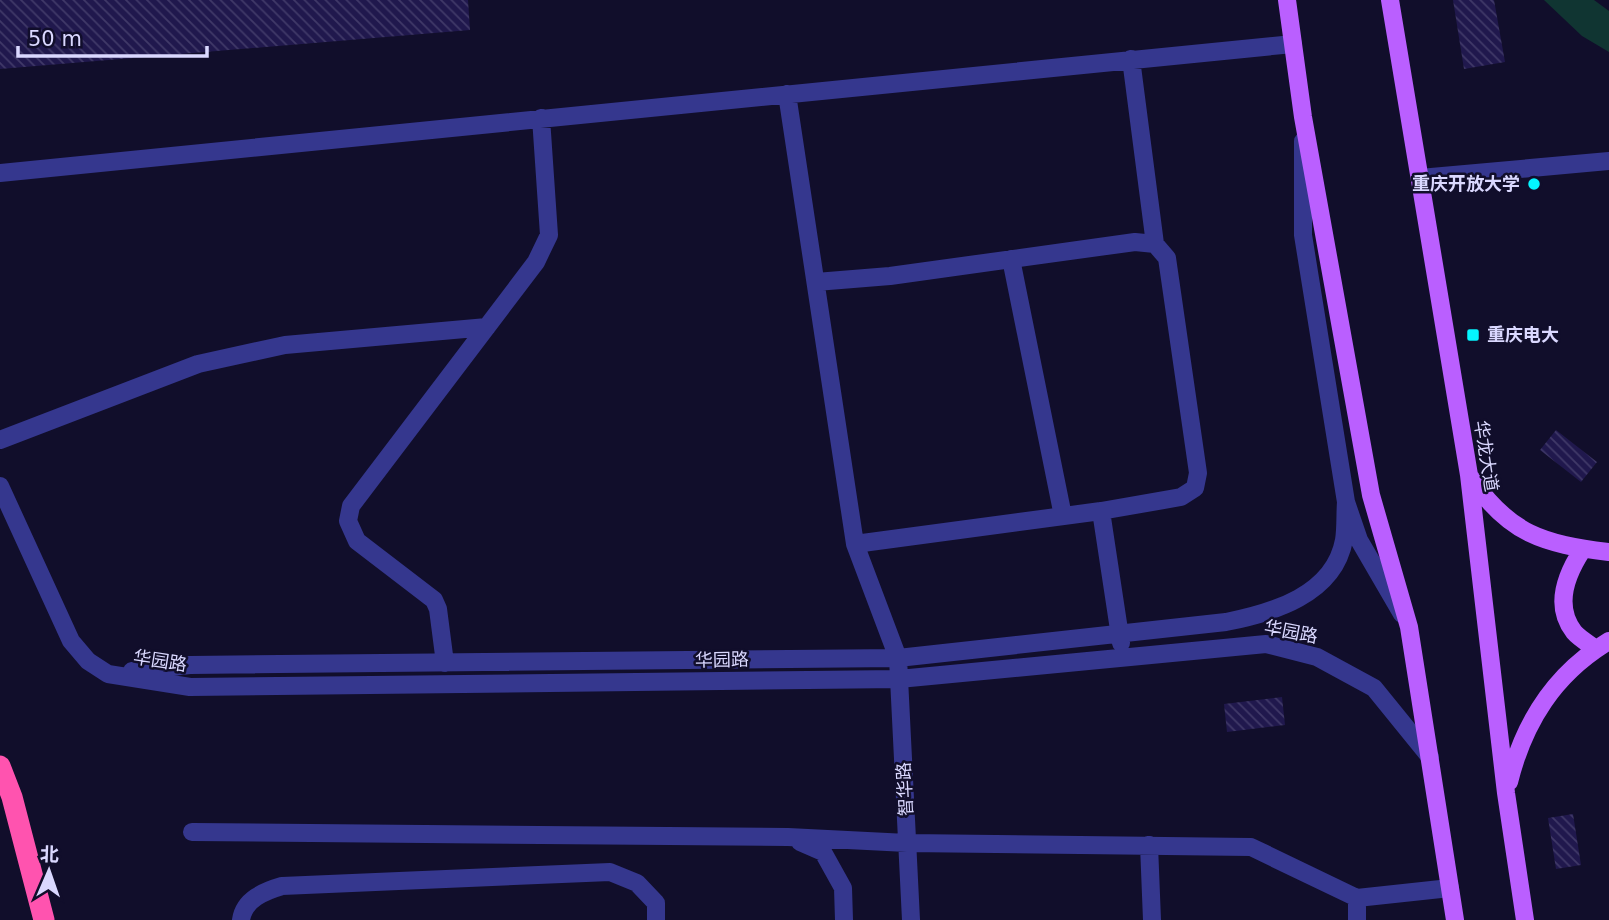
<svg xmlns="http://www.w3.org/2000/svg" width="1609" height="920" font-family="'DejaVu Sans','Noto Sans SC',sans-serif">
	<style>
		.pitch { fill: #103532 }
		.building { fill: url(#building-back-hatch) }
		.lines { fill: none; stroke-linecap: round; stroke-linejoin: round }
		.minor { stroke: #35378e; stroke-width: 18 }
		.major { stroke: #ba5fff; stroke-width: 18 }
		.highway { stroke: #ff53af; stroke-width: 21 }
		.poi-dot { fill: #04f5ff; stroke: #110e2b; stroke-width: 2.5 }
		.labels { text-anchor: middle; stroke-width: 5; stroke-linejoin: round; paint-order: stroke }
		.poi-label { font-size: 18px; font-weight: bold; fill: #dad8ff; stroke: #110e2b; text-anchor: end }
		.street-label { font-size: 18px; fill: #dad8ff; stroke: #110e2b }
	</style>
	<defs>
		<pattern id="building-back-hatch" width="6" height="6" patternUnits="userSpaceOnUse" patternTransform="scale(1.75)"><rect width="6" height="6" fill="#20184d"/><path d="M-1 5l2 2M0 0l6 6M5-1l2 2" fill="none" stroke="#403968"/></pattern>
	</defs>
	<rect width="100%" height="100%" fill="#110e2b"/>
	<path class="pitch" d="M1544 0H1594L1609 11V52L1582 36Z"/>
	<path class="building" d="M0 0H468L470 30 0 69Z
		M1453 0H1494L1505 62 1464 69Z
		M1556 430 1597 462 1581 482 1540 450Z
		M1282 697 1285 725 1227 732 1224 704Z
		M1573 814 1581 865 1556 869 1548 818Z"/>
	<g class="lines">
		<path class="minor" d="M1131 59 1155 244
			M787 94 855 544 898 658 911 920
			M1303 141V235L1346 502 1359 540 1402 614
			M0 173 1293 44
			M1420 178 1609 161
			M1011 259 1063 516
			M816 282 890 276 1135 242 1155 244 1167 258 1198 473 1195 488 1181 497 1101 511 855 544
			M0 440 198 364 285 345 487 327
			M0 486 71 641 88 661 108 674 190 687 899 679 1266 644 1317 657 1374 688 1430 757
			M1101 511 1121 643
			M445 663 438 609 434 600 357 541 348 521 351 506 536 262 549 235 541 118
			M132 671 190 665 898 658 1226 622C1272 613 1334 595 1344 540 1346 528 1345 514 1346 502
			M192 832 788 837 907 843 1251 847 1357 898 1450 888
			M800 842 823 852 843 888 844 920
			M1149 845 1152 920
			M241 920C244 899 265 891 282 886L610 872 637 883 656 903V920
			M1357 920V898"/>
		<path class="major" d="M1287 0 1303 117 1371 495 1409 627 1455 920
			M1390 0 1469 475 1506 793 1525 920
			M1471 478C1509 534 1543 544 1609 552
			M1583 549C1567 573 1553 605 1574 632 1579 638 1589 644 1596 649
			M1509 782C1524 722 1554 674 1609 641"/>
		<path class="highway" d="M0 766 12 797 44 920"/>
	</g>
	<g class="poi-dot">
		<circle cx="1534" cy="184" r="7"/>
		<rect x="1466" y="328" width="14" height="14" rx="3.5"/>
	</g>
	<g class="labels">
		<g class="poi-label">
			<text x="1520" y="190">重庆开放大学</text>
			<text x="1487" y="341" text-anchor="start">重庆电大</text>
		</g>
		<g class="street-label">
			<text transform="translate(1486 456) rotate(81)" y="6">华龙大道</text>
			<text transform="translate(1291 632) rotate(11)" y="6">华园路</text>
			<text transform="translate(722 660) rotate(-1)" y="6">华园路</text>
			<text transform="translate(160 661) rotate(9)" y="6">华园路</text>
			<text transform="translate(905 789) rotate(-93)" y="6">智华路</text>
		</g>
	</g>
	<g transform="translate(49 871) rotate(2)" stroke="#110e2b" stroke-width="5" paint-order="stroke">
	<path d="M0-5L12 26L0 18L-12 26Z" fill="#dad8ff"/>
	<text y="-10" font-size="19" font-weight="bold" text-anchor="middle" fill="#dad8ff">北</text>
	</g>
	<path d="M18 46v10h189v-10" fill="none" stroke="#dad8ff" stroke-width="3.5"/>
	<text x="28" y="46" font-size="21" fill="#dad8ff" stroke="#110e2b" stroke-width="5" paint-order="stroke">50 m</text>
</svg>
